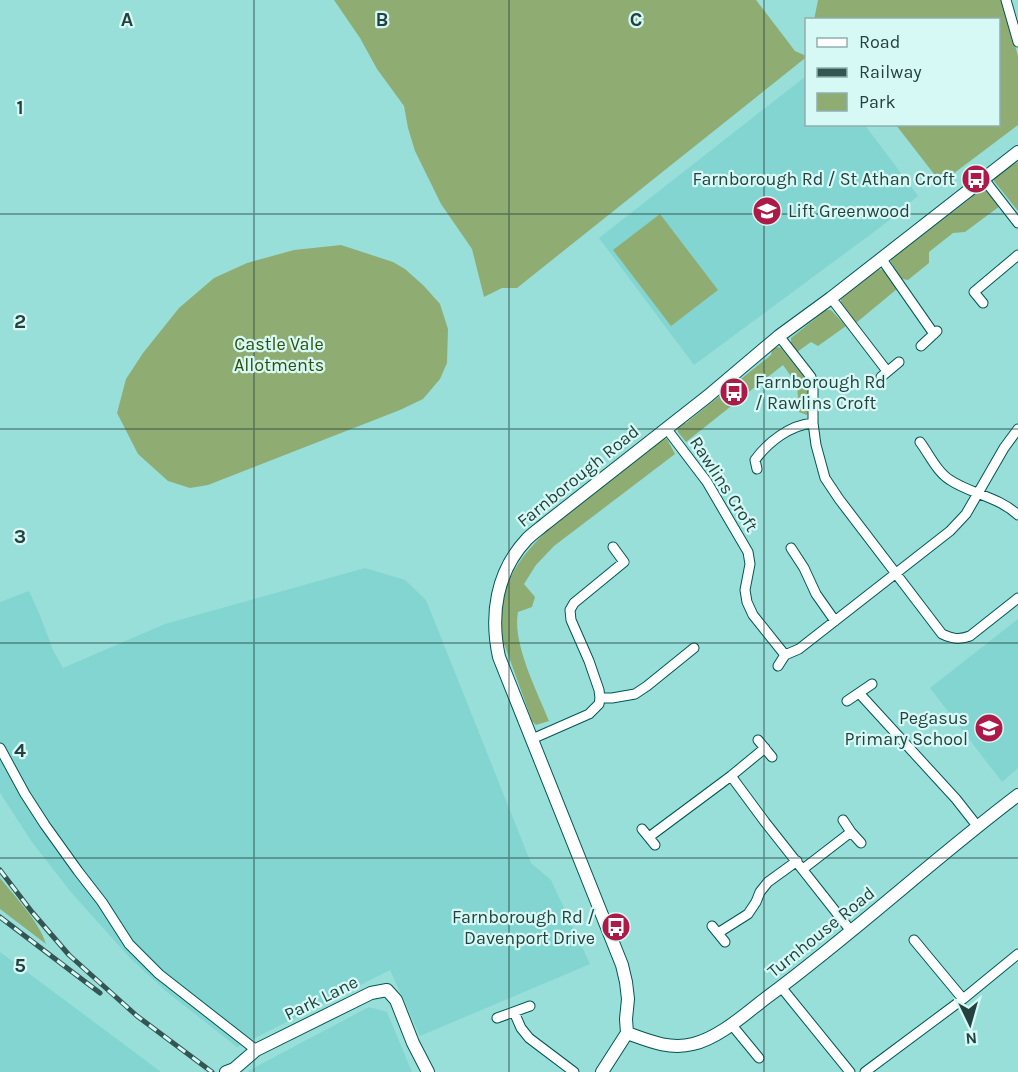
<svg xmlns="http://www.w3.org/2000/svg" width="1018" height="1072" font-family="Karla,sans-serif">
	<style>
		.built { fill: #82d5d0 }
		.green { fill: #8fad73 }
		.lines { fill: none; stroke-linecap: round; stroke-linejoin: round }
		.street-casing { stroke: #005653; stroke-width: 11 }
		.secondary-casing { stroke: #005653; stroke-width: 14 }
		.street { stroke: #fff; stroke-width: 9 }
		.secondary { stroke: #fff; stroke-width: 12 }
		.rail-casing { stroke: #335553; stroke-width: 5 }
		.rail { stroke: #d7f9f6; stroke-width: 3; stroke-dasharray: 9; stroke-linecap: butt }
		.grid { fill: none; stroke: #24413f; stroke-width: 1.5; stroke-opacity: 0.55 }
		.labels { text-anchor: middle; stroke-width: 4.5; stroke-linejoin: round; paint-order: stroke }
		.poi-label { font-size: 18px; fill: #24413f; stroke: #d7f9f6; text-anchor: end }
		.park-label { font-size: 18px; fill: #314e0a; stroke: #d7f9f6 }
		.street-label { font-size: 18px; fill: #24413f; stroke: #d7f9f6 }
		.grid-label { font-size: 20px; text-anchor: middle; font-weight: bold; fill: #24413f; stroke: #d7f9f6; stroke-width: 4.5; stroke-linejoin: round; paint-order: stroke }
	</style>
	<rect width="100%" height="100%" fill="#98dfda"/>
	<path class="built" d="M806 76V124L865 125 918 196 882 226 694 365 599 238Z
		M365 568 405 580 426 600 531 863 551 880 590 964 420 1036 390 970 237 1047 167 992 130 958 70 891 32 842 2 796 0 792V602L29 591 39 613 53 650 63 668 165 624Z
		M1018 619V768L1002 782 930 688Z
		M0 952 98 1025 161 1072H0Z
		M369 1007 387 1012 412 1072H249L248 1071Z"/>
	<path class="green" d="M334 0H756L795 51 804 55 806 52V59H804L517 288H502L484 297 472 249 441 204 415 151 408 128 404 106 377 69 360 38Z
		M818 0H1002L1018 56V125L941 183 896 125 998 124V20H814Z
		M1018 162V211L994 181C994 180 994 178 995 176 995 175 1014 164 1018 162Z
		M981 188 985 189 1000 206 965 232 953 233 929 252V263L908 280 902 279 891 262V257L911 241H915L971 198V193Z
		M660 214 718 290 671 326 613 250Z
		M341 245 393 262 405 269 424 286 440 304 448 329 447 363 440 379 423 399 400 410 208 485 190 488 168 481 138 454 117 413 126 379 143 353 179 308 214 278 247 263 294 250Z
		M876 269 884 270 897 289 856 323 841 304V297Z
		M826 310H831L846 326 818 346 811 342 797 352 791 344V338Z
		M777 347 781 348 806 379 810 390 807 415 799 412 797 385 783 365 686 442 678 432 677 426 679 424 686 423 771 355 772 349Z
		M660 438 667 439 675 454 554 546 536 565 524 584 535 597 532 607 518 612C512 643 537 691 549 721L536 725 532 721 505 646 501 641C501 629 500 616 502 604 511 546 580 504 623 471L624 466Z
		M0 878C15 897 39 921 46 944L0 909Z"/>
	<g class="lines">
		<g class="street-casing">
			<path id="street" d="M1006 0 1018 42
				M983 178 1018 223
				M881 258 934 334
				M831 298 887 371
				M983 303 974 292 1018 255
				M779 336 811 377 813 388V423L816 445 825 478 839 499 942 634C953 639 959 640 970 636L1018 598
				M921 346 937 331
				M881 377 899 362
				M666 428 707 482 748 552 750 564 745 590 747 602 753 615 785 655
				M920 442C929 454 937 472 950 480 971 494 999 497 1018 515
				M757 469 755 460C768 442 790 425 813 423
				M791 548 804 568 816 594 835 621
				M778 666 785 655 799 649 950 531 966 514 1004 448 1018 429
				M859 693 956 799 978 827
				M600 698 599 690 589 661 571 620 570 610 574 603 624 562 613 547
				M847 701 872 684
				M532 739 589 714 599 704 600 698H612L635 694 647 686 694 648
				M758 740 772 757
				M0 748 25 794 45 825 78 871 102 902 129 944 159 974 256 1050
				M731 776 765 822 851 931
				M843 820 851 832 861 843
				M642 829 655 845
				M649 837 731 776 765 748
				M803 869 851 832
				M712 926 725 942
				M718 933 748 914 756 902 760 892 768 882 797 861
				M914 940 963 999
				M781 987 850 1072
				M514 1012 521 1028 529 1038 574 1072
				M497 1018 530 1006
				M731 1024 759 1058
				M865 1072 963 999 1018 954"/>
		</g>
		<g class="secondary-casing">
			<path id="secondary" d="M627 1033C649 1041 670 1050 693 1044 719 1038 745 1014 766 998 853 934 932 860 1018 795
				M226 1072 234 1069 256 1050 371 993 387 990 396 1000 413 1043 428 1072
				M602 1072 627 1033 626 1019 628 999 626 982 622 965 499 657C490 615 496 572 527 539 532 534 539 529 545 524L708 396 779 336 831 298 1018 152"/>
		</g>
		<use href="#street" class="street"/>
		<use href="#secondary" class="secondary"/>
		<g class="rail-casing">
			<path id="rail" d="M0 870 32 912 69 955 137 1016 212 1072
				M0 917 100 993"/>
		</g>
		<use href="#rail" class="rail"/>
	</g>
	<path class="grid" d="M254 0V1072M509 0V1072M764 0V1072M0 214H1018M0 429H1018M0 643H1018M0 858H1018"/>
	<defs>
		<g id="bus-disc" transform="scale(1.5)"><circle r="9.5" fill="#ad1a47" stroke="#d7f9f6"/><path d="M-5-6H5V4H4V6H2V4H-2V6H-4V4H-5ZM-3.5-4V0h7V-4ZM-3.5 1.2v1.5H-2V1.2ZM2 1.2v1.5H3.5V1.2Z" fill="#fff"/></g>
		<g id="school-disc" transform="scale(1.5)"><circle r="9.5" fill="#ad1a47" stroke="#d7f9f6"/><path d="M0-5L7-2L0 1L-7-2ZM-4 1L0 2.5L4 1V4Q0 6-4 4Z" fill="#fff"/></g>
	</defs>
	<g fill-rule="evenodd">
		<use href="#bus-disc" x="976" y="179"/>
		<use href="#school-disc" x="767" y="211"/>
		<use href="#bus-disc" x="734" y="392"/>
		<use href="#school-disc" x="989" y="728"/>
		<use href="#bus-disc" x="616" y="927"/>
	</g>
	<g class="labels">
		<g class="poi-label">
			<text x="955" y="185">Farnborough Rd / St Athan Croft</text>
			<text x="788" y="217" text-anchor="start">Lift Greenwood</text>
			<text x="755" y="388" text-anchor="start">Farnborough Rd<tspan x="755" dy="21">/ Rawlins Croft</tspan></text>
			<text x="968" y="724">Pegasus<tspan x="968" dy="21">Primary School</tspan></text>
			<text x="595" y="923">Farnborough Rd /<tspan x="595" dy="21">Davenport Drive</tspan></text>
		</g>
		<g class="park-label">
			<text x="279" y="350">Castle Vale<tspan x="279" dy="21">Allotments</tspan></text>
		</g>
		<g class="street-label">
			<text transform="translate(578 476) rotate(-39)" y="6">Farnborough Road</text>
			<text transform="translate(724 484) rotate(57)" y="6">Rawlins Croft</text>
			<text transform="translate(821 932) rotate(-39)" y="6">Turnhouse Road</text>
			<text transform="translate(321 998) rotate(-26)" y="6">Park Lane</text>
		</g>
	</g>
	<g class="grid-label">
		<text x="127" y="26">A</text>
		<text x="382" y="26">B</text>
		<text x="636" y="26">C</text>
		<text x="20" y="114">1</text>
		<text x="20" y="328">2</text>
		<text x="20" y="543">3</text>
		<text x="20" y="757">4</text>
		<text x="20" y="972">5</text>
	</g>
	<rect x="805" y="18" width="195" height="108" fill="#d7f9f6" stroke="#8fafad" stroke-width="1.5"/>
	<rect x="817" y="38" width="30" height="9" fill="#ffffff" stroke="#8fafad" stroke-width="1.5"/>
	<text x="859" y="48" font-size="18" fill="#24413f">Road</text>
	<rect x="817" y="68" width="30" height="9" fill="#335553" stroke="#8fafad" stroke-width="1.5"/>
	<text x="859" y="78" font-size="18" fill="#24413f">Railway</text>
	<rect x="817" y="93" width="30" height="18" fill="#8fad73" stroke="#8fafad" stroke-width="1.5"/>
	<text x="859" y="108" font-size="18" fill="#24413f">Park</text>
	<g transform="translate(970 1024) rotate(175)" stroke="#d7f9f6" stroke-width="4.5" paint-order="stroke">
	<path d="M0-4.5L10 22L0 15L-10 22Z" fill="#24413f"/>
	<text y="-9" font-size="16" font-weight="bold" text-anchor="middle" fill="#24413f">N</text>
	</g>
</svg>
